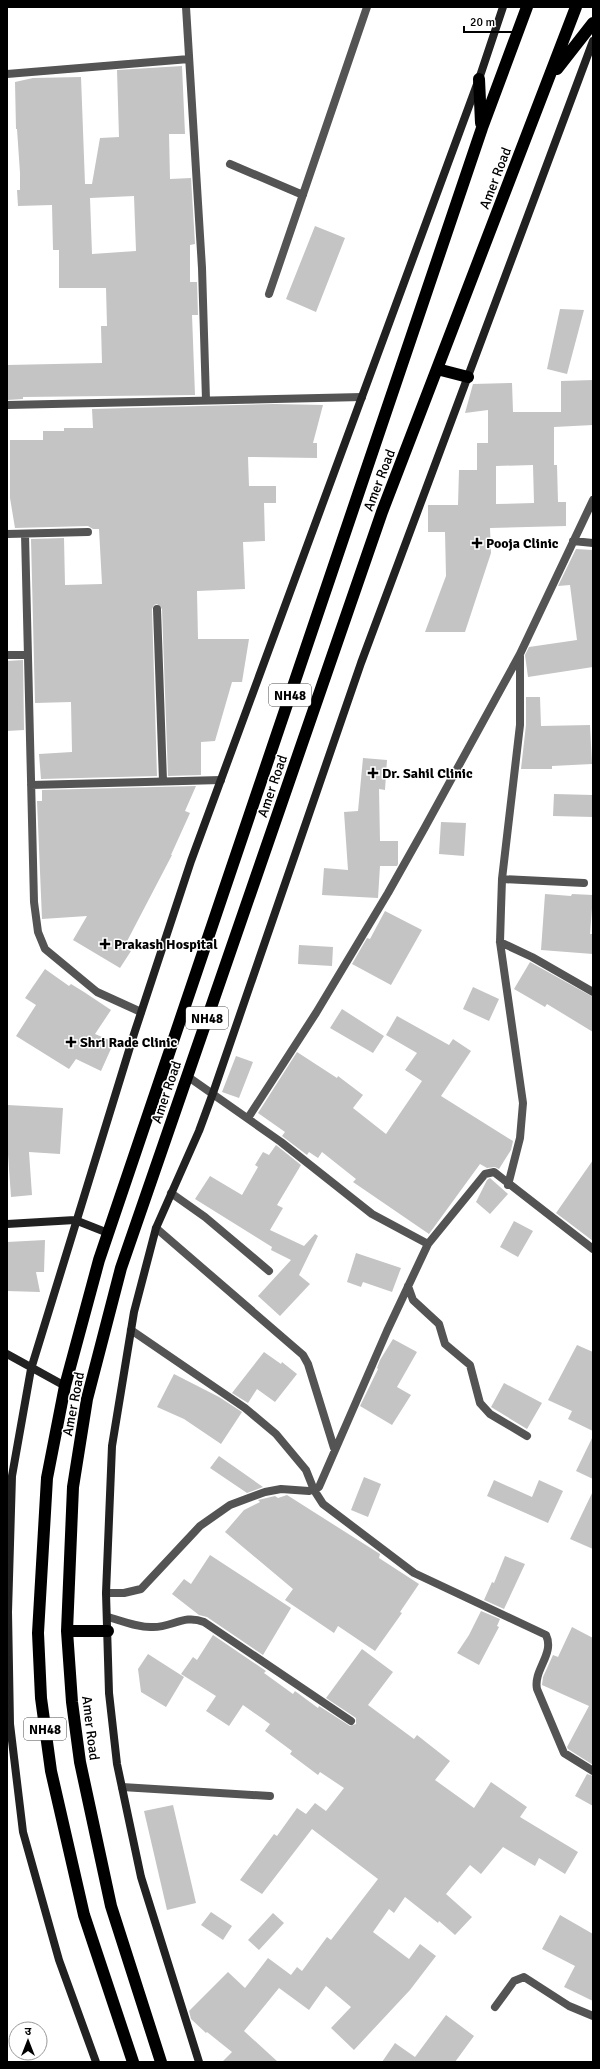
<svg xmlns="http://www.w3.org/2000/svg" width="600" height="2069" font-family="Signika,'Noto Sans Devanagari',sans-serif">
	<style>
		.building { fill: #c4c4c4; fill-rule: evenodd }
		.lines { fill: none; stroke-linecap: round; stroke-linejoin: round }
		.lane { stroke: #545454; stroke-width: 8 }
		.street { stroke: #545454; stroke-width: 8 }
		.secondary { stroke: #212121; stroke-width: 8 }
		.highway { stroke: #000; stroke-width: 12 }
		.poi-dot { fill: #000; stroke: #fff; stroke-width: 1.5 }
		.labels { text-anchor: middle; stroke-width: 3; stroke-linejoin: round; paint-order: stroke }
		.shield { fill: #fff; stroke: #4c4c4c; stroke-width: 1 }
		.shield-label { font-size: 13px; font-weight: bold; fill: #000 }
		.street-label { font-size: 14px; fill: #000; stroke: #fff }
		.poi-label { font-size: 14px; font-weight: bold; fill: #000; stroke: #fff; text-anchor: start }
	</style>
	<rect width="100%" height="100%" fill="#fff"/>
	<path class="building" d="M182 66 185 134H169L170 179 191 178 195 244 190 245V282H197L198 315H192L195 395 23 397V399L7 400V365L102 363 101 326H107L106 288H59V250H53L52 205 18 206 17 190H20V173L17 129H16L15 82 33 78 81 77 85 184H92L100 138 119 137 117 70ZM134 196 136 251 92 254 90 198Z
		M315 226 345 238 316 312 286 299Z
		M560 309 584 310 567 374 547 369Z
		M593 380V425L554 427V465H557L558 502H566V526L490 528 491 553 465 632H425L446 576 445 532H428V505H458L459 470H477V443H488V410L465 413 473 384 512 383 513 412H561V381ZM533 465 534 503 496 504V466Z
		M274 404 323 405 313 443H317V458L248 457 249 486H276V503H264L265 541 243 542 245 589 197 591 198 639H249L242 682H232L215 741 201 742V775L168 776 162 609 157 604 154 605 152 609 157 776 41 779 39 754 72 752 71 702 35 703 31 539 64 538 65 585 102 584 99 529H93L88 526 15 528 10 498V440H43V431H64V428H93L92 409Z
		M576 549 593 550V667L528 677 525 655 529 647 577 640 570 585 558 586Z
		M23 660 24 730 7 731V661Z
		M526 697H540L541 726 590 725 592 764 552 766V769H521L526 725Z
		M363 758 387 760 385 790 379 789 380 841H398V864L397 866H380L378 898 322 895 324 868 348 870 344 812 358 811Z
		M196 786 185 811 190 813 171 855H172L124 947 131 951 120 968 73 940 87 916 42 919 37 801H42V790Z
		M554 794 593 795V817L553 816Z
		M441 822 466 823 464 856 439 854Z
		M545 894 571 896 572 894 593 895 590 934H593V954L541 950Z
		M385 911 422 930 391 985 352 964 367 938 370 939Z
		M299 945 333 947 332 966 298 964Z
		M530 962 593 997V1032L547 1004 545 1007 514 989Z
		M45 969 69 986 71 984 84 992 111 1010 95 1034 114 1042 101 1071 76 1059 69 1069 16 1036 36 1005 25 998Z
		M473 987 499 999 489 1021 463 1009Z
		M342 1009 384 1036 373 1053 330 1028Z
		M397 1016 449 1045 453 1039 471 1051 441 1096 513 1141 511 1150 499 1169 495 1167 487 1168 480 1164 429 1234 353 1182 356 1179 322 1152 318 1158 309 1152 307 1155 282 1136 285 1132 258 1113 297 1052 337 1078 338 1076 363 1095 353 1108 386 1134 422 1081 405 1070 417 1053 386 1035Z
		M236 1056 253 1062 239 1098 222 1092Z
		M7 1105 63 1108 60 1154 29 1152 32 1195 11 1197 7 1140Z
		M276 1145 301 1165 277 1205 283 1208 270 1230 304 1246 315 1234 318 1236 299 1275 310 1284 280 1316 258 1296 291 1260 271 1250 272 1247 195 1199 210 1176 242 1195 258 1167 255 1165 263 1152 269 1155Z
		M593 1160V1241L556 1213Z
		M490 1178 508 1194 490 1214 476 1202 487 1180Z
		M514 1221 533 1231 518 1257 500 1247Z
		M45 1240 44 1272H36L40 1292 7 1291V1242Z
		M356 1253 401 1268 392 1292 363 1282 361 1287 347 1282Z
		M393 1339 417 1352 397 1387 411 1395 392 1425 360 1406 378 1369 377 1368 380 1360Z
		M577 1345 593 1352V1431L568 1419 572 1411 548 1400Z
		M264 1352 281 1364 282 1362 297 1374 275 1402 257 1389 248 1403 232 1393Z
		M174 1374 219 1397 242 1412 221 1444 184 1419 157 1407Z
		M504 1383 542 1403 527 1429 491 1407Z
		M593 1436V1479L576 1471Z
		M219 1456 263 1487 247 1493 210 1468Z
		M364 1477 381 1484 368 1517 351 1510Z
		M494 1480 532 1497 539 1480 563 1491 548 1523 487 1496Z
		M593 1491V1549L570 1539Z
		M287 1495 380 1554 379 1558 419 1584 400 1612 402 1613 375 1651 338 1626 334 1633 285 1600 293 1589 225 1532 244 1510 260 1502 258 1500 275 1496 278 1498Z
		M210 1555 291 1608 263 1655 207 1617 199 1615 172 1594 184 1579 191 1584Z
		M505 1556 525 1564 504 1609 484 1600 492 1582 494 1583Z
		M481 1611 500 1619 497 1626 499 1627 479 1665 457 1653 469 1635Z
		M572 1627 593 1638V1765L568 1749 567 1747 589 1706 542 1685 543 1677 553 1655 558 1657Z
		M213 1635 266 1671 264 1673 293 1694 295 1691 318 1708 319 1706 350 1726 356 1724V1718L326 1698 362 1649 393 1672 368 1705 414 1739 417 1735 450 1761 435 1780 474 1808 491 1782 527 1807 520 1817 578 1852 565 1874 539 1858 535 1866 503 1847 481 1874 470 1865 446 1894 472 1917 455 1935 439 1921 438 1923 405 1897 394 1913 389 1909 373 1932 409 1959 420 1944 436 1956 410 1990 354 2050 331 2028 351 2007 326 1986 309 2010 279 1988 244 2031 278 2062H222L232 2052 207 2032 206 2033 191 2019 189 2011 228 1972 245 1988 268 1958 291 1975 297 1967 302 1971 327 1937 331 1940 378 1879 312 1829 262 1894 240 1880 274 1834 277 1836 297 1808 306 1814 315 1803 326 1811 344 1788 320 1772 318 1775 290 1754 292 1751 265 1731 270 1724 243 1705 229 1726 206 1711 216 1696 181 1674 193 1657 197 1660Z
		M148 1654 184 1677 166 1707 141 1692 138 1669Z
		M587 1774 593 1776V1806L575 1796Z
		M173 1805 196 1903 167 1910 144 1811Z
		M211 1912 232 1926 223 1940 201 1925Z
		M273 1913 284 1923 259 1950 248 1940Z
		M560 1915 593 1934V2001L564 1987 575 1966 542 1949Z
		M446 2015 474 2036 455 2062H382L395 2043 415 2057Z"/>
	<g class="lines">
		<path class="lane" d="M230 164 303 195
			M269 294 367 7"/>
		<path class="street" d="M186 7 202 268 206 400
			M7 74 189 59
			M7 405 362 397
			M7 534 88 532
			M25 534 34 902 38 932 45 949 97 992 141 1012
			M573 541 593 543
			M157 609 163 781
			M7 655H28
			M31 785 221 780
			M502 879 584 883
			M500 942 532 957 593 992
			M187 1076 281 1142 372 1214 428 1244
			M248 1118 316 1013 388 893 424 829 520 654 593 500
			M508 1185 520 1138 523 1103 500 942 501 909 502 879 520 725V656
			M171 1193 205 1217 269 1271
			M156 1228 303 1355 308 1364 334 1448
			M408 1286 413 1300 439 1324 445 1344 470 1365 480 1403 490 1414 527 1436
			M131 1330 245 1408 276 1434 306 1470 314 1490 323 1504 414 1573 546 1635C555 1654 533 1670 537 1689L564 1753 593 1771
			M106 1593H124L141 1589 200 1526 230 1505 265 1492 281 1489 309 1491 319 1487 387 1331 428 1244 485 1174 494 1172 593 1249
			M108 1617C122 1621 139 1628 153 1627 173 1627 184 1614 204 1622L351 1721
			M122 1787 270 1796
			M495 2007 514 1981 524 1977 569 2006 593 2016"/>
		<path class="secondary" d="M7 1224 75 1220 108 1233
			M7 1354 65 1386
			M96 2062 59 1960 23 1832 10 1724 8 1612 12 1476 31 1369 134 1034 191 861 479 79 503 7
			M199 2062 141 1877 117 1764 109 1693 106 1593 112 1446 134 1312 156 1228 199 1131 213 1093 361 663 593 41"/>
		<path class="highway" d="M557 69 593 23
			M479 79 481 123
			M437 369 468 377
			M67 1631H108
			M133 2062 84 1915 51 1771 41 1698 38 1633 47 1478 65 1386 99 1260 482 128 527 7
			M161 2062 111 1906 80 1762 72 1702 67 1631 73 1487 87 1399 121 1268 382 512 576 7"/>
	</g>
	<g class="poi-dot">
		<path d="M475 537h4v4h4v4h-4v4h-4v-4h-4v-4h4z"/>
		<path d="M371 767h4v4h4v4h-4v4h-4v-4h-4v-4h4z"/>
		<path d="M103 938h4v4h4v4h-4v4h-4v-4h-4v-4h4z"/>
		<path d="M69 1036h4v4h4v4h-4v4h-4v-4h-4v-4h4z"/>
	</g>
	<g class="labels">
		<g class="shield">
			<rect x="269" y="684" width="42" height="22" rx="3"/>
			<rect x="186" y="1007" width="42" height="22" rx="3"/>
			<rect x="24" y="1718" width="42" height="22" rx="3"/>
		</g>
		<g class="shield-label">
			<text x="290" y="700">NH48</text>
			<text x="207" y="1023">NH48</text>
			<text x="45" y="1734">NH48</text>
		</g>
		<g class="street-label">
			<text transform="translate(495 178) rotate(-69)" y="5">Amer Road</text>
			<text transform="translate(379 480) rotate(-69)" y="5">Amer Road</text>
			<text transform="translate(272 786) rotate(-71)" y="5">Amer Road</text>
			<text transform="translate(166 1092) rotate(-71)" y="5">Amer Road</text>
			<text transform="translate(73 1404) rotate(-79)" y="5">Amer Road</text>
			<text transform="translate(91 1728) rotate(83)" y="5">Amer Road</text>
		</g>
		<g class="poi-label">
			<text x="486" y="548">Pooja Clinic</text>
			<text x="382" y="778">Dr. Sahil Clinic</text>
			<text x="114" y="949">Prakash Hospital</text>
			<text x="80" y="1047">Shri Rade Clinic</text>
		</g>
	</g>
	<rect width="600" height="2069" fill="none" stroke="#000000" stroke-width="16"/>
	<g transform="translate(28 2041)"><circle r="19" fill="#ffffff" stroke="#999999"/>
	<path d="M0-3L7 15L0 10L-7 15Z" fill="#000000"/>
	<text y="-6" font-size="11" font-weight="bold" text-anchor="middle" fill="#000000">उ</text>
	</g>
	<path d="M464 26v6h56v-6" fill="none" stroke="#000000" stroke-width="2"/>
	<text x="470" y="26" font-size="12" fill="#000000" stroke="#ffffff" stroke-width="3" paint-order="stroke">20 m</text>
</svg>
